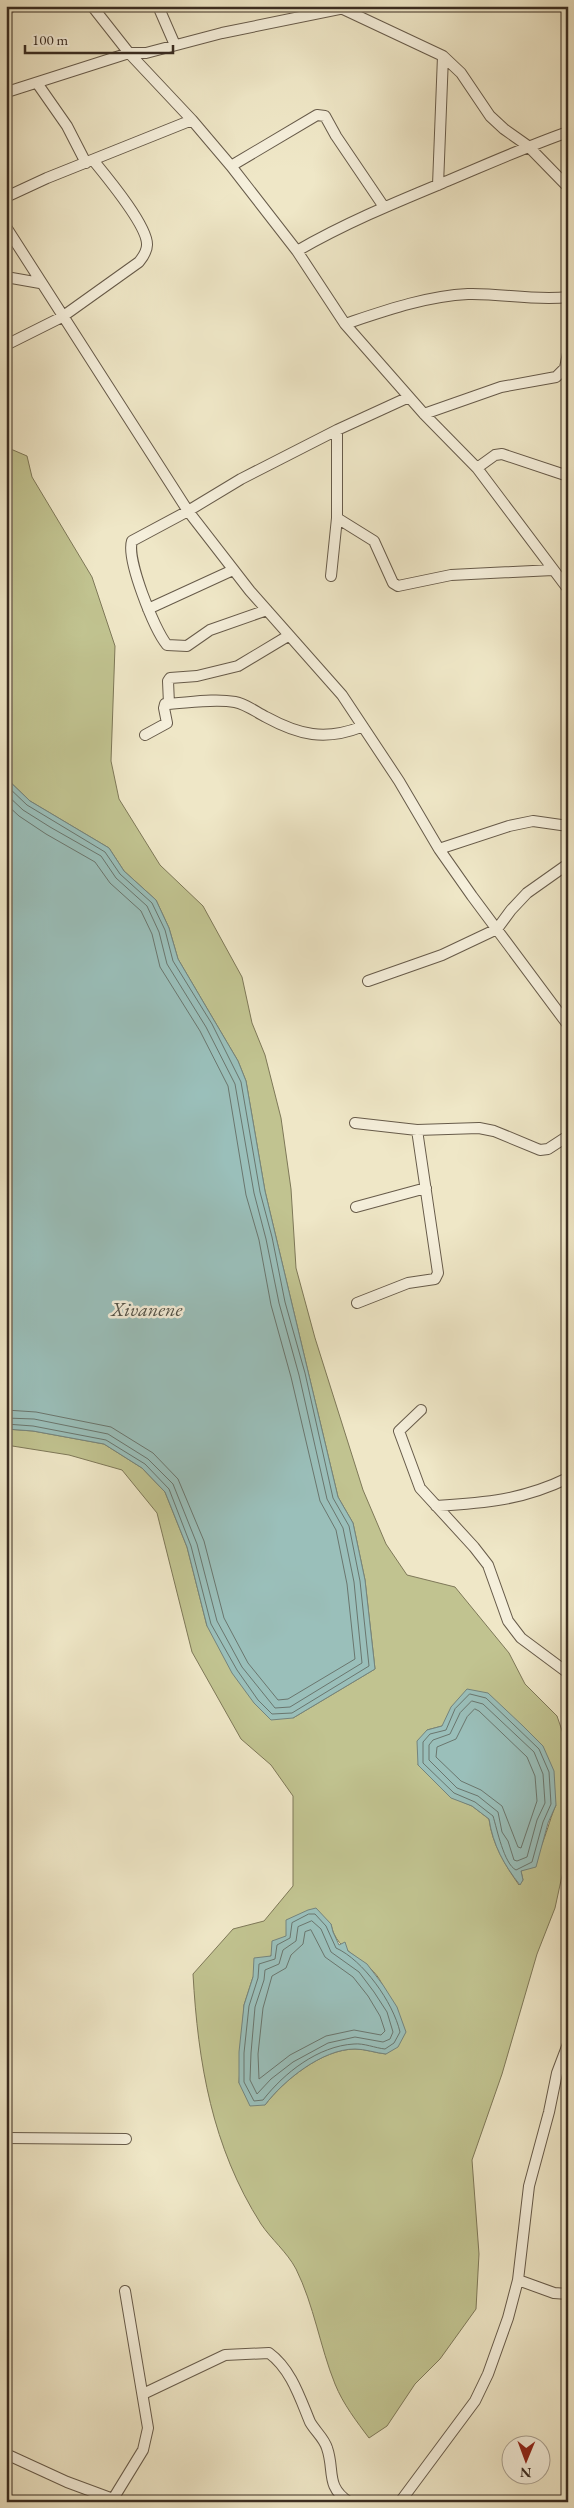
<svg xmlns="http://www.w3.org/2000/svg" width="574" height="2508" font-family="'EB Garamond',serif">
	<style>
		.green { fill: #c1c390; stroke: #7e7858; fill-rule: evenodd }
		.water { fill: #9abfba; stroke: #74847d }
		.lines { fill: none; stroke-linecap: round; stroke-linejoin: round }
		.shore { stroke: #6a766e; stroke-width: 1 }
		.street-casing { stroke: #675b4a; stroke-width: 12 }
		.street { stroke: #f5efdb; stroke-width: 10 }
		.labels { text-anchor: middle; stroke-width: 5; stroke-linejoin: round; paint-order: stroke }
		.water-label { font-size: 20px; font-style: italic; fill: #525147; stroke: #f5efdb }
	</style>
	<rect width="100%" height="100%" fill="#efe7c7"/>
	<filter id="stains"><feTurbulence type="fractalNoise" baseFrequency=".004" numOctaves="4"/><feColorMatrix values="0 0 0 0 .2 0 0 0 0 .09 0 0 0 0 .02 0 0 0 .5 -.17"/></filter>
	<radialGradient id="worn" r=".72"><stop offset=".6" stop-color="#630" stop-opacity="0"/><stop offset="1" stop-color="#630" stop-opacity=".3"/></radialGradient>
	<path class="green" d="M6 447 27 456 32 477 92 577 115 646 111 761 119 799 160 865 203 906 242 977 252 1023 265 1055 281 1118 291 1189 296 1268 315 1338 363 1490 386 1544 407 1575 455 1587 509 1653 525 1684 557 1716 568 1748V1848L555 1908 537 1954 502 2074 472 2160 479 2254 476 2309 440 2359 415 2384 387 2426 369 2438C357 2422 343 2404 335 2384 320 2347 314 2305 296 2269 287 2252 271 2239 261 2224 212 2147 198 2063 193 1974L233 1929 264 1921 293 1886V1796L271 1765 241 1739 192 1652 157 1513 122 1470 69 1455 6 1445V1429L33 1431 104 1444 142 1468 165 1492 187 1547 207 1626 293 1718 375 1669 365 1580 353 1523 338 1497 265 1191 246 1081 238 1061 178 959 169 928 156 900 124 871 109 848 30 801 6 778ZM442 1726 556 1805C547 1824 541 1864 521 1871L523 1880 519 1885C505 1865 492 1844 489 1819L472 1806 451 1797 418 1765 427 1730ZM331 1924C336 1954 370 1958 382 1984 385 1991 385 2043 386 2054 376 2053 365 2049 355 2049 322 2049 283 2081 265 2105L239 2083 244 2005 253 1977 286 1937Z"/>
	<path class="water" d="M6 778 30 801 109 848 124 871 156 900 169 928 178 959 238 1061 246 1081 265 1191 338 1497 353 1523 365 1580 375 1669 293 1718 271 1720 254 1703 232 1673 207 1626 187 1547 165 1492 142 1468 104 1444 33 1431 6 1429Z
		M467 1689 488 1693 523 1726 543 1746 554 1771 556 1805 548 1823 536 1867 521 1871 523 1880 520 1885C504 1865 493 1845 489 1819L472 1806 451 1798 418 1765 417 1741 427 1730 442 1726 451 1707Z
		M316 1908 331 1924 333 1932 339 1945 345 1942 348 1951 367 1964 383 1985 397 2007 406 2032 398 2047 386 2054C376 2053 365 2049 355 2049 322 2049 283 2081 265 2105L250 2106 239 2083V2052L244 2005 253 1977 254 1958 271 1956 272 1941 286 1936V1920L308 1910Z"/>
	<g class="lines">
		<path class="shore" d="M6 785 27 805 105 852 120 874 152 903 165 930 173 961 212 1024 241 1082 260 1192 272 1237 285 1302 305 1373 333 1498 349 1526 360 1581 369 1666 292 1713 272 1714 258 1700 237 1670 211 1624 191 1546 169 1489 145 1464 106 1440 33 1426 6 1424
			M6 794 23 810 50 827 101 856 116 878 147 906 159 932 167 964 206 1027 235 1084 254 1193 266 1239 279 1303 299 1375 327 1499 343 1528 354 1582 362 1663 290 1707 275 1708 242 1667 217 1621 197 1544 173 1484 148 1459 108 1434 34 1419 6 1418
			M6 804 19 816 46 834 95 862 110 883 141 911 152 934 160 967 200 1031 228 1086 246 1195 259 1240 271 1305 291 1377 320 1501 336 1530 347 1584 355 1659 288 1699 278 1700 248 1663 224 1618 204 1541 178 1479 153 1453 111 1427 36 1412 6 1410
			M470 1694 486 1698 539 1749 549 1772 551 1804 543 1822 532 1862 516 1870C504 1864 497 1829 493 1816L475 1802 454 1793 423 1763V1742L430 1734 446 1730 455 1709Z
			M472 1701 483 1704 534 1752 543 1774 545 1803 537 1820 527 1857 517 1861 514 1860 508 1841 502 1832 498 1812 478 1796 457 1788 429 1760V1745L433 1740 450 1734 460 1713Z
			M475 1709 479 1711 527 1757 535 1776 537 1801 521 1848 518 1847 502 1806 481 1790 461 1781 436 1757 437 1747 456 1739 467 1717Z
			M309 1914H315L326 1926 336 1948C363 1960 393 2002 400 2032L394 2043 385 2049C375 2048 364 2043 354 2044 318 2046 284 2073 263 2100L254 2101 244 2082V2053L249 2006 258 1978 259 1964 275 1959 277 1945 290 1938 292 1923Z
			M312 1921 321 1929 331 1952 359 1972 374 1992 387 2012 393 2032 390 2039 383 2042 355 2037 328 2043 293 2062 271 2079 257 2094 250 2080 251 2053 255 2007 264 1980 265 1970 279 1964 283 1950 296 1941 298 1927Z
			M311 1930 325 1957 353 1977 368 1996 380 2016 385 2031 381 2035 354 2030 326 2036 290 2055 259 2079 258 2054 263 2008 272 1976 286 1968 291 1955 303 1944 305 1932Z"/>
		<g class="street-casing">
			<path id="street" d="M92 6 129 53 192 120 231 166 297 251 345 324 424 414 477 468 568 589
				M158 6 175 45
				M343 9 443 56 461 73 490 116 504 129 528 146 568 187
				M6 11 12 6
				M37 83 67 126 86 163
				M7 92 129 53H146L222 33 354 6
				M231 166 317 115 325 116 336 136 384 207
				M438 185 443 56
				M6 197 47 178 192 120
				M6 227 188 511 250 591 342 695 399 781 439 849 472 896 568 1025
				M297 251C347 222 399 201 452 179 490 163 528 146 568 132
				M6 277 40 283
				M345 324C384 311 426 296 468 294 501 293 534 301 568 297
				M6 345 62 317 139 262C143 257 147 251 147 245 148 226 106 176 93 160
				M424 414 501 387 556 377 565 368 568 353
				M477 468 495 455 502 454 568 476
				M337 518 374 541 393 583 398 586 451 575 553 570
				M331 576 337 518V430
				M148 609 233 570
				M267 610 210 630 187 646 167 645C154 629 126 559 132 541L188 511 241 479 337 430 409 397
				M169 704 168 681 170 678 197 676 238 666 288 636
				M145 735 167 723 164 708 165 704C187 703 214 698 235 702 246 704 256 712 266 717 299 735 325 741 361 727
				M439 849 509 826 533 821 568 826
				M368 981 442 955 497 929 511 910 527 893 568 864
				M355 1123 417 1130 479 1128 494 1131 540 1150 548 1149 568 1136
				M356 1207 426 1188
				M357 1303 408 1283 435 1279 438 1273 417 1130
				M421 1410 399 1431 420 1488 474 1547 488 1565 508 1621 521 1638 568 1673
				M436 1506C485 1503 523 1500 568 1478
				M6 2138 126 2139
				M518 2280 554 2293 568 2294
				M143 2394 225 2355 269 2353C291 2369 300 2398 310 2422 315 2431 324 2438 327 2448 335 2471 325 2486 349 2502
				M6 2454 67 2482 121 2502
				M113 2499 143 2450 148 2428 125 2291
				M400 2502 475 2401 488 2374 508 2318 518 2280 529 2186 549 2112 557 2073 568 2044"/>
		</g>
		<use href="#street" class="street"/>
	</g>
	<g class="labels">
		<g class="water-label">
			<text x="147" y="1316">Xivanene</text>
		</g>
	</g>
	<rect width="574" height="2508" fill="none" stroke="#efe7c7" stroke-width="25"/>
	<rect x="8" y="8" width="559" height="2493" fill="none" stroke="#3a2c21" stroke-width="2.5"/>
	<rect x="12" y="12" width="549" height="2483" fill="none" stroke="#3a2c21"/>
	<g transform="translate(526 2460) rotate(181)"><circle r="24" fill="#f5efdb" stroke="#aaa191"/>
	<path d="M0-4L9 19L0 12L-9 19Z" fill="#8f2418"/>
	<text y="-8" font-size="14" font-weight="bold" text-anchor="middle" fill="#3a2c21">N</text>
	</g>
	<path d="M25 45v8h148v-8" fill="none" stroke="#3a2c21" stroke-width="2.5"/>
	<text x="32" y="45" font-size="15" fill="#3a2c21" stroke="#f5efdb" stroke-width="4" paint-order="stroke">100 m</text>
	<rect width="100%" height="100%" filter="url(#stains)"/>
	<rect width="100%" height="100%" fill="url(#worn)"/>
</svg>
